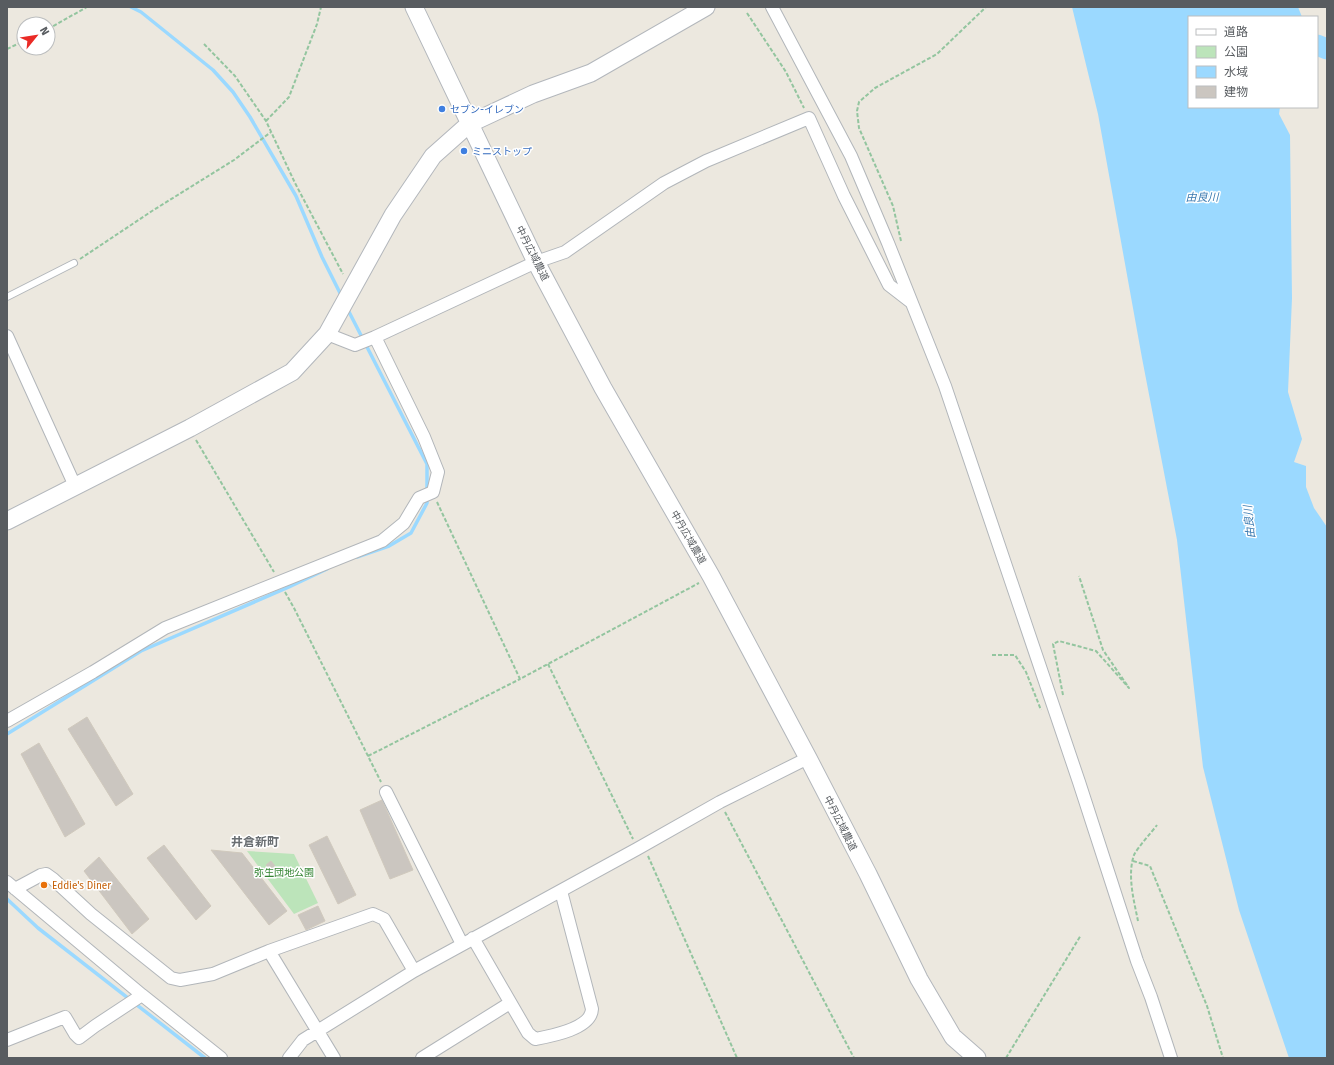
<svg xmlns="http://www.w3.org/2000/svg" width="1334" height="1065" font-family="'Fira Sans','Noto Sans JP',sans-serif">
	<style>
		.green { fill: #bce4ba }
		.water { fill: #9bd9ff }
		.lines { fill: none; stroke-linecap: round; stroke-linejoin: round }
		.stream { stroke: #9bd9ff; stroke-width: 3.5 }
		.river { stroke: #9bd9ff; stroke-width: 21 }
		.building { fill: #cbc6c0; stroke: #d0c9bd }
		.lane-casing { stroke: #b2b6ba; stroke-width: 8 }
		.street-casing { stroke: #b2b6ba; stroke-width: 14 }
		.secondary-casing { stroke: #b3b7bc; stroke-width: 19 }
		.path { stroke: #93c59f; stroke-width: 2; stroke-dasharray: 4 2; stroke-linecap: butt }
		.lane { stroke: #fff; stroke-width: 6 }
		.street { stroke: #fff; stroke-width: 12 }
		.secondary { stroke: #fff; stroke-width: 17 }
		.shop-dot { fill: #3f7fe0; stroke: #fff; stroke-width: 1.5 }
		.food-dot { fill: #e8710a; stroke: #fff; stroke-width: 1.5 }
		.labels { text-anchor: middle; stroke-width: 3; stroke-linejoin: round; paint-order: stroke }
		.shop-label { font-size: 10px; fill: #366cbe; stroke: #fff; text-anchor: start }
		.street-label { font-size: 10px; fill: #585c60; stroke: #fff }
		.park-label { font-size: 10px; fill: #348433; stroke: #fff }
		.food-label { font-size: 10px; fill: #c56008; stroke: #fff; text-anchor: start }
		.water-label { font-size: 11px; font-style: italic; fill: #3a7ab0; stroke: #fff }
		.quarter-label { font-size: 12px; font-weight: bold; fill: #696e72; stroke: #fff }
	</style>
	<rect width="100%" height="100%" fill="#ece8df"/>
	<path class="green" d="M247 851 294 854 318 903 294 914Z"/>
	<path class="water" d="M1072 7H1298L1302 17H1189V107H1280L1279 114 1290 135 1292 298 1288 392 1302 439 1294 462 1306 466V487L1314 508 1327 527V1058H1289L1239 910 1203 767 1177 540 1142 358 1098 114Z"/>
	<g class="lines">
		<path class="stream" d="M131 7 141 12 213 70 233 92 250 117 296 196 322 257 342 297
			M347 308 427 464V503L411 533 389 546 357 557
			M7 734 141 651 289 587 327 569
			M7 899 38 928 205 1058"/>
		<path class="river" d="M1317 45 1327 49"/>
	</g>
	<path class="building" d="M87 717 133 794 116 806 68 729Z
		M39 743 85 824 65 837 21 754Z
		M382 800 413 870 390 879 360 810Z
		M327 836 356 895 338 904 309 845Z
		M164 845 211 906 196 920 147 858Z
		M211 850 242 853 287 911 269 925Z
		M99 857 149 919 132 934 84 871Z
		M271 861 275 866 270 870 266 865Z
		M318 906 325 921 306 930 298 915Z"/>
	<g class="lines">
		<g class="lane-casing">
			<path id="lane" d="M7 297 74 263"/>
		</g>
		<g class="street-casing">
			<path id="street" d="M772 7 851 156 888 243 945 386 1079 782 1137 961 1151 997 1171 1058
				M327 334 355 345 375 337 536 262 565 252 664 183 706 161 809 118 844 196 889 285 911 302
				M7 336 75 486
				M7 721 93 672 165 628 382 541 404 523 419 498 433 492 438 472 424 437 375 337
				M386 792 462 944
				M7 882 142 995 221 1058
				M15 889 41 875 46 874 53 879 91 914 171 978 180 980 213 974 269 951 373 914 384 919 414 971
				M473 938 528 1033 535 1039C551 1036 591 1029 592 1009L561 891
				M269 951 334 1058
				M7 1040 65 1017 75 1034 79 1038 95 1026 142 995
				M289 1058 303 1040 414 971 637 849 720 802 808 758
				M422 1058 510 1003"/>
		</g>
		<g class="secondary-casing">
			<path id="secondary" d="M414 7 536 262 603 388 711 576 808 758 868 874 919 979 953 1037 977 1058
				M7 521 190 428 292 372 327 334 393 215 433 156 469 124 533 94 591 73 706 7"/>
		</g>
		<path class="path" d="M747 13 786 72 804 108
			M48 29 87 7
			M204 44 235 76 266 121 295 183 343 274
			M7 49 24 41
			M266 121 289 97 317 24 321 7
			M901 241 893 206 859 128 857 111 859 102 875 88 937 54 986 7
			M80 259 152 211 234 160 271 132
			M196 440 274 572
			M437 502 520 679 699 583
			M285 592 294 608 381 782
			M992 655H1015L1026 672 1041 710
			M548 664 633 839
			M1063 695 1053 644 1059 641 1096 651 1129 688 1103 650 1079 576
			M368 756 520 679
			M725 812 854 1058
			M648 856 737 1058
			M1133 861 1150 866 1207 1006 1223 1058
			M1138 921C1134 901 1127 875 1134 855 1138 847 1151 833 1157 825
			M1006 1058 1081 935"/>
		<use href="#lane" class="lane"/>
		<use href="#street" class="street"/>
		<use href="#secondary" class="secondary"/>
	</g>
	<g class="shop-dot">
		<circle cx="442" cy="109" r="4"/>
		<circle cx="464" cy="151" r="4"/>
	</g>
	<circle class="food-dot" cx="44" cy="885" r="4"/>
	<g class="labels">
		<g class="shop-label">
			<text x="450" y="113">セブン-イレブン</text>
			<text x="472" y="155">ミニストップ</text>
		</g>
		<g class="street-label">
			<text transform="translate(533 253) rotate(63)" y="4">中丹広域農道</text>
			<text transform="translate(689 537) rotate(60)" y="4">中丹広域農道</text>
			<text transform="translate(841 823) rotate(63)" y="4">中丹広域農道</text>
		</g>
		<g class="park-label">
			<text x="284" y="876">弥生団地公園</text>
		</g>
		<g class="food-label">
			<text x="52" y="889">Eddie's Diner</text>
		</g>
		<g class="water-label">
			<text x="1202" y="201">由良川</text>
			<text transform="translate(1249 522) rotate(-96)" y="4">由良川</text>
		</g>
		<g class="quarter-label">
			<text x="255" y="846">井倉新町</text>
		</g>
	</g>
	<rect width="1334" height="1065" fill="none" stroke="#585c60" stroke-width="16"/>
	<rect x="1188" y="16" width="130" height="92" fill="#ffffff" stroke="#bcbebf"/>
	<rect x="1196" y="29" width="20" height="6" fill="#ffffff" stroke="#bcbebf"/>
	<text x="1224" y="36" font-size="12" fill="#585c60">道路</text>
	<rect x="1196" y="46" width="20" height="12" fill="#bce4ba" stroke="#bcbebf"/>
	<text x="1224" y="56" font-size="12" fill="#585c60">公園</text>
	<rect x="1196" y="66" width="20" height="12" fill="#9bd9ff" stroke="#bcbebf"/>
	<text x="1224" y="76" font-size="12" fill="#585c60">水域</text>
	<rect x="1196" y="86" width="20" height="12" fill="#cbc6c0" stroke="#bcbebf"/>
	<text x="1224" y="96" font-size="12" fill="#585c60">建物</text>
	<g transform="translate(36 36) rotate(60)"><circle r="19" fill="#ffffff" stroke="#bcbebf"/>
	<path d="M0-3L7 15L0 10L-7 15Z" fill="#ea2b26"/>
	<text y="-6" font-size="11" font-weight="bold" text-anchor="middle" fill="#585c60">N</text>
	</g>
</svg>
